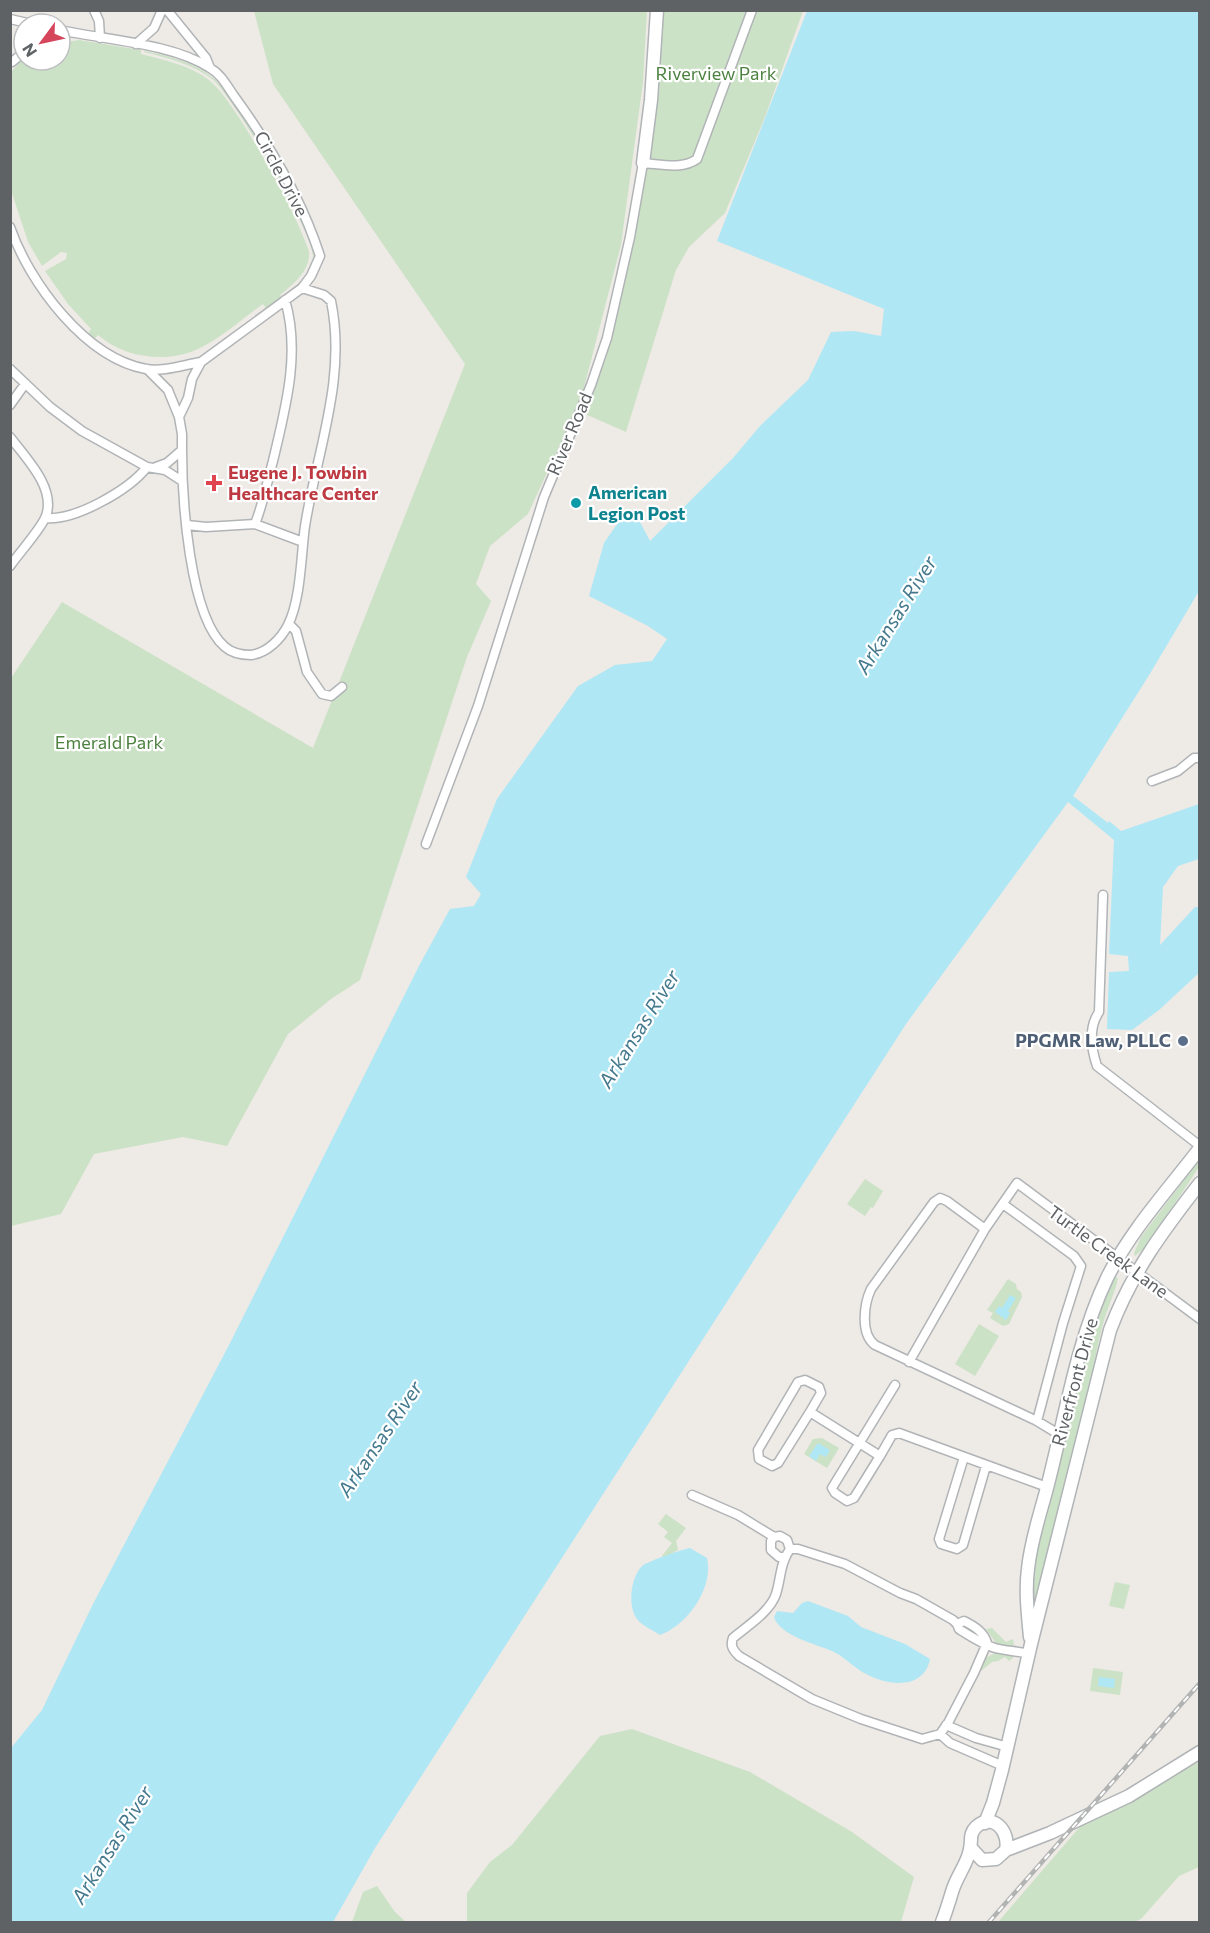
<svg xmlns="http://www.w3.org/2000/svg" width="1210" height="1933" font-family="Commissioner,sans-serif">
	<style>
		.green { fill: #cce2c6 }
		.water { fill: #afe7f5 }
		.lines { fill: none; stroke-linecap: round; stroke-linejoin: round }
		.street-casing { stroke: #b1b4b6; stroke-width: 11 }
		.secondary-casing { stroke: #b0b4b7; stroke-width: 15 }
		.street { stroke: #fff; stroke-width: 8 }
		.secondary { stroke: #fff; stroke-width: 12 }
		.rail-casing { stroke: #b2b3b3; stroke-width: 4.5 }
		.rail { stroke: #fff; stroke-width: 2; stroke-dasharray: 7; stroke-linecap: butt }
		.health-dot { fill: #e0444e; stroke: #fff; stroke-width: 2 }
		.culture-dot { fill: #0f9aa8; stroke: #fff; stroke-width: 2 }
		.service-dot { fill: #5c6f8a; stroke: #fff; stroke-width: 2 }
		.labels { text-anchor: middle; stroke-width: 4.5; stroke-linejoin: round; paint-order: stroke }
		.park-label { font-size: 18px; fill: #4c8140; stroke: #fff }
		.street-label { font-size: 18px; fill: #5e6264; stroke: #fff }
		.health-label { font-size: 18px; font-weight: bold; fill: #be3a42; stroke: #fff; text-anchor: start }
		.culture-label { font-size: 18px; font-weight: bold; fill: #0d838f; stroke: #fff; text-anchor: start }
		.service-label { font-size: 18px; font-weight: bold; fill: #4e5e75; stroke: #fff; text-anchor: end }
		.water-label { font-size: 20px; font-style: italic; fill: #43788d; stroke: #fff }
	</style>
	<rect width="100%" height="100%" fill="#eeeae6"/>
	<path class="green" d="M254 11H647L643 82 621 245 581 399 528 514 490 546 476 584 491 601 467 657 360 980 331 999 288 1034 227 1146 183 1137 94 1154 61 1214 11 1226V678L62 602 313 748 465 364 273 84Z
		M661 11H803L765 117 725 213 689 247 676 270 626 432 585 414 617 316 635 230Z
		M79 40 141 50V54C164 60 190 65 209 80 221 90 229 103 238 116 265 158 291 204 309 251 311 270 294 284 280 295L283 299 267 310 263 304C243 318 224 336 202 347 170 364 125 359 98 335L93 340 87 335 91 329 68 304 45 271 66 259 67 253 61 252 42 266 28 242 10 187V73L24 58V60H60V43Z
		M145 51C168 56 194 62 213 78 234 95 316 233 314 257 313 274 297 287 285 297L284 295C296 286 312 274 313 256 313 232 233 96 212 79 192 64 168 58 144 52Z
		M1199 1159V1167L1147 1246 1135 1256 1134 1253 1141 1237 1184 1180 1196 1160Z
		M865 1179 883 1191 873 1208 871 1207 865 1216 847 1204Z
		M1116 1277 1118 1278C1116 1289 1112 1297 1109 1306 1100 1329 1096 1354 1092 1378L1034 1616 1032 1612V1560L1085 1348 1111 1282Z
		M1008 1279 1016 1284 1017 1289 1021 1292 1022 1297 1009 1324 1003 1326 990 1318 993 1313 987 1310Z
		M979 1324 999 1336 975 1376 955 1364Z
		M822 1438 839 1448 827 1468 804 1454 813 1439Z
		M666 1514 686 1528 676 1541 678 1550 664 1558 662 1556 672 1543 664 1537 668 1532 658 1524Z
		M1115 1582 1130 1585 1124 1609 1109 1606Z
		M992 1628 1006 1642 1013 1639 1014 1645 1008 1648 996 1643 986 1629Z
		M995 1653 1013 1655V1658L1009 1661 1005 1657 998 1661 992 1662 981 1671 985 1658Z
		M1093 1668 1123 1672 1120 1695 1090 1691Z
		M632 1729 750 1772 852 1832 914 1877 901 1922H467V1893L490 1862 512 1845 600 1736Z
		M1199 1762V1867L1179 1876 1141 1919 1134 1922H998L1084 1822 1112 1810Z
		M377 1886 395 1912 406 1922H352L363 1892Z"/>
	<path class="water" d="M807 11H1199V591L1151 672 1073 796 1108 823 1109 821 1121 831 1199 804V859L1178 866 1163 887 1160 945 1195 907H1199V973L1159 1010 1132 1030 1107 1029 1109 972 1129 971 1128 956 1109 954 1114 840 1068 802 906 1024 375 1848 333 1922H11V1748L42 1710 93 1604 229 1345 420 964 450 909 474 906 481 894 466 877 497 799 578 686 615 665 652 661 667 639 648 626 589 596 604 543 628 508 640 522 650 541 733 458 760 426 808 380 831 332 854 331 881 336 884 309 717 241Z
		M1010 1295 1016 1298 1008 1311 1010 1313 1006 1320 995 1312 999 1306 1002 1308Z
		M818 1443 830 1450 826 1457 820 1454 816 1461 809 1456Z
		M690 1548 707 1558C714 1587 688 1625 660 1635 653 1630 642 1626 637 1619 627 1606 631 1577 642 1566 646 1562 683 1549 690 1548Z
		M808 1601 848 1616 861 1627 905 1644 930 1659C924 1690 888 1686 866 1674 854 1668 844 1656 832 1651 816 1644 780 1636 774 1617L777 1611 793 1613 802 1603Z
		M1099 1677 1115 1679 1114 1688 1098 1686Z"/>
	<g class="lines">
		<g class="street-casing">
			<path id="street" d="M94 10 99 21 100 38
				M167 10 206 58 210 68
				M10 19 32 24
				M60 30C105 40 171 43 210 68 221 74 227 86 234 96 269 144 302 200 320 256L311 276 302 288 201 362 192 379 188 398 179 417 182 434V450L167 463 156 467
				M136 44 154 28 162 10
				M12 62 24 52
				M10 227C29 282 85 358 146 369 163 372 183 365 201 362
				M10 369 50 407 82 431 147 467 165 470 182 481
				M147 369 168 390 179 417
				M10 405 25 384
				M10 437C26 458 56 488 46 516 41 529 19 553 10 566
				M182 450C182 497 189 617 225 647 232 653 242 655 251 655 267 653 281 639 288 625 301 599 301 555 305 526 317 451 347 378 331 301L324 295 302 288
				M45 518C75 521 129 490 147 467
				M255 524C263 504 267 482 273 461 285 410 301 353 285 300
				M187 525 206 527 255 524 303 542
				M289 624 296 631 307 672 322 694 331 696 342 687
				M1152 781 1178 771 1194 758H1200
				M426 844 478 706 544 497 591 385 607 338 630 237 643 163C660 164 682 170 697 159L752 10
				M1103 895 1099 1012C1088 1028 1091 1048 1097 1066L1200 1146
				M1003 1204 1074 1256 1081 1266 1063 1323 1037 1421
				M985 1229 1017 1183 1200 1319
				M909 1362 985 1229 947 1201 940 1198 934 1202 871 1289C864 1304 860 1334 875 1345L1037 1421 1060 1435
				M810 1412 821 1393 819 1387 805 1380 798 1382 758 1450 759 1459 772 1466 778 1463 810 1412 880 1456 892 1435 899 1433 1047 1487
				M880 1456 854 1498 847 1501 835 1493 832 1488 895 1385
				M964 1457 939 1539 941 1544 957 1549 963 1545 986 1466
				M692 1495 738 1515 774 1537 780 1536 787 1540 790 1549
				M774 1537 771 1541V1550L779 1557H784
				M957 1624 964 1621C974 1626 984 1632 987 1643L974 1673 948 1723 940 1734 922 1739 861 1719 812 1699 739 1656C733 1650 730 1646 733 1638 747 1626 770 1612 776 1594 781 1578 780 1563 790 1549H798L845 1564 900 1593 916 1599 953 1620 957 1624 959 1629C970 1636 982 1644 995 1648 1006 1651 1018 1651 1029 1654
				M946 1725 976 1738 1008 1747
				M940 1734 950 1743 1003 1766"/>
		</g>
		<g class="secondary-casing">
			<path id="secondary" d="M643 163 651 100 657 10
				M1030 1637C1028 1615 1025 1591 1028 1569 1031 1538 1042 1509 1049 1480 1066 1413 1077 1341 1107 1278 1130 1231 1168 1190 1200 1148
				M985 1823 993 1803 1002 1770 1031 1644 1110 1330C1132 1272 1162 1232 1200 1183
				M1006 1850 1050 1833 1129 1796 1200 1752
				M942 1922C946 1912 949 1902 952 1892 956 1877 968 1863 970 1849 972 1840 969 1834 976 1827 993 1812 1010 1831 1006 1850L996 1859 982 1860 971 1848"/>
		</g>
		<use href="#street" class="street"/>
		<use href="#secondary" class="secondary"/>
		<g class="rail-casing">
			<path id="rail" d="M989 1922 1200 1683"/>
		</g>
		<use href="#rail" class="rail"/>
	</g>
	<path class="health-dot" d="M211 474h6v6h6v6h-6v6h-6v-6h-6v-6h6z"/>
	<circle class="culture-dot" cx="576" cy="503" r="6"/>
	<circle class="service-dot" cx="1183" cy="1041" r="6"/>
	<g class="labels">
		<g class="park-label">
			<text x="716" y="80">Riverview Park</text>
			<text x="109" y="749">Emerald Park</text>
		</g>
		<g class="street-label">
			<text transform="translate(281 174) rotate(62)" y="6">Circle Drive</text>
			<text transform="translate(570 434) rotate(-67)" y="6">River Road</text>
			<text transform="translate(1108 1252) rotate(36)" y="6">Turtle Creek Lane</text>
			<text transform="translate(1075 1382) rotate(-75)" y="6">Riverfront Drive</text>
		</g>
		<g class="health-label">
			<text x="228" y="479">Eugene J. Towbin<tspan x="228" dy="21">Healthcare Center</tspan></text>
		</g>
		<g class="culture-label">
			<text x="588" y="499">American<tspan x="588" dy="21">Legion Post</tspan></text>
		</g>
		<g class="service-label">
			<text x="1171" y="1047">PPGMR Law, PLLC</text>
		</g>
		<g class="water-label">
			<text transform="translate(896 615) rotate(-58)" y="7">Arkansas River</text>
			<text transform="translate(639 1029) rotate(-58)" y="7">Arkansas River</text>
			<text transform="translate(380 1439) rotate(-56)" y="7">Arkansas River</text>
			<text transform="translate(112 1845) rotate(-58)" y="7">Arkansas River</text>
		</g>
	</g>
	<rect width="1210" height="1933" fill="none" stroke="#5e6264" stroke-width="24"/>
	<g transform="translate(42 42) rotate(237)"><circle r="28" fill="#ffffff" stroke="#bfc0c1" stroke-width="1.5"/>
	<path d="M0-4.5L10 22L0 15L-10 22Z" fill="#d5455c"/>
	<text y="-9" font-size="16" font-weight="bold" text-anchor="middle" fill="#5e6264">N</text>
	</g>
</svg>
